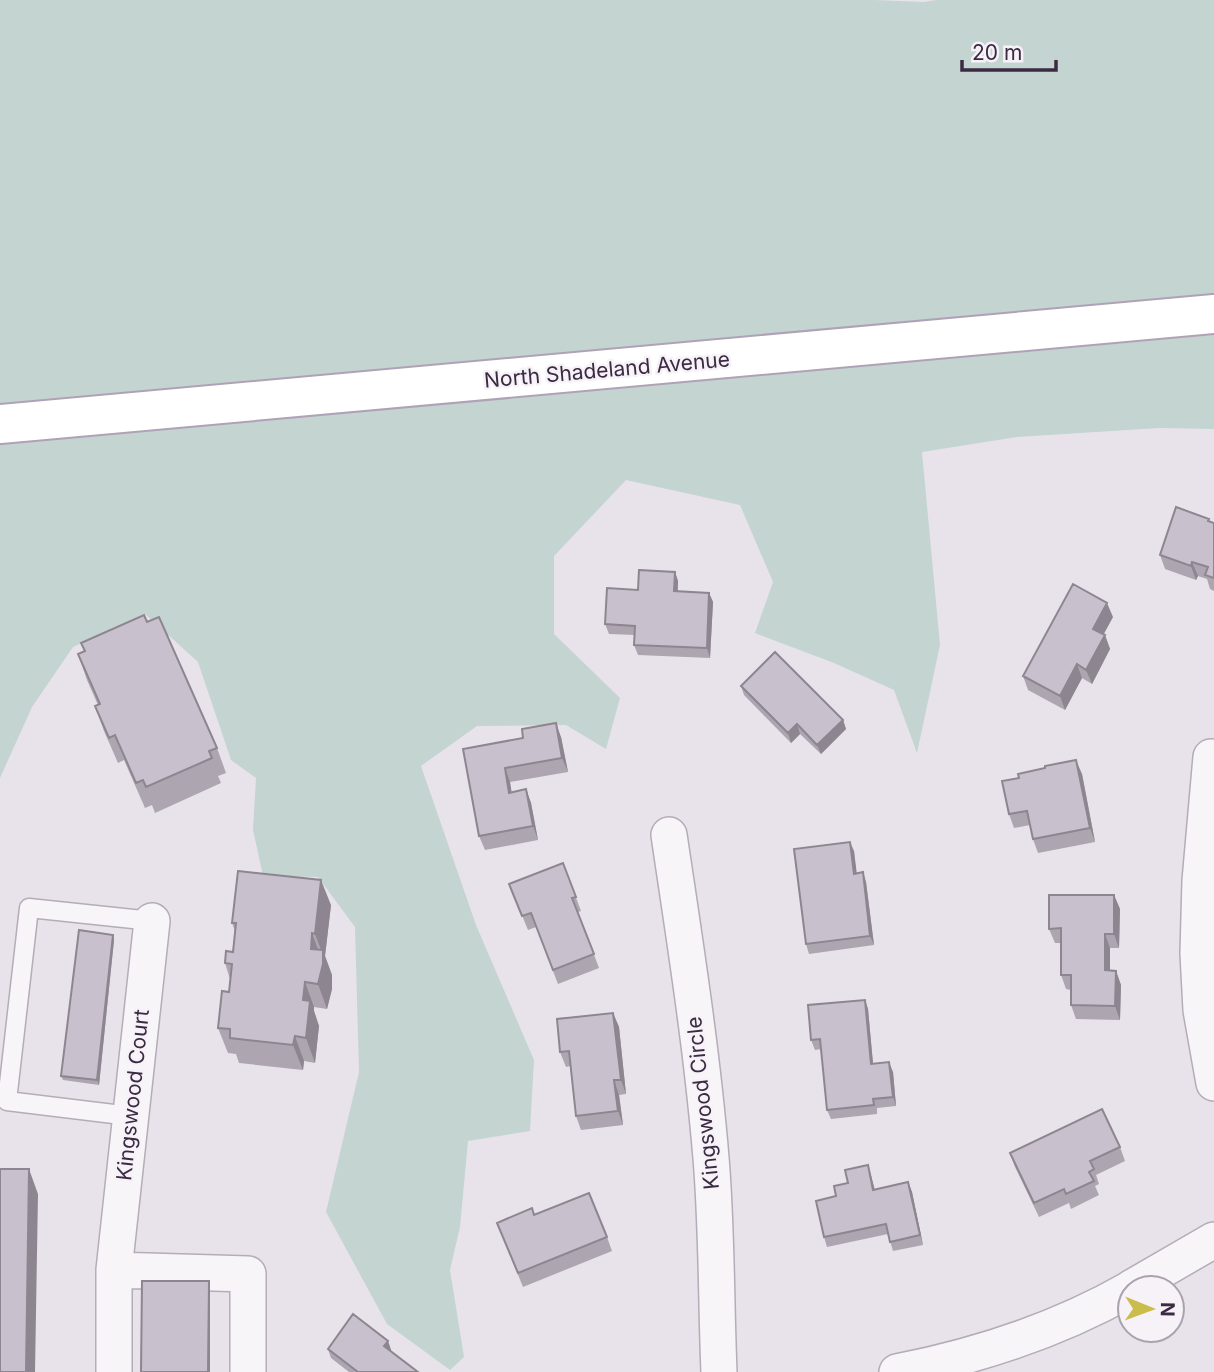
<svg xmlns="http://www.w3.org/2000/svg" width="1214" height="1372" font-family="Inter,sans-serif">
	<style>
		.green { fill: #c4d4d1 }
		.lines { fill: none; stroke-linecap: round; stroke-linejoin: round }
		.lane-casing { stroke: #b4acb8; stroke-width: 21 }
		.street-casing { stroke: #b4acb8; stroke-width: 38 }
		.primary-casing { stroke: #afa2b6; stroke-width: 42 }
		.lane { stroke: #f8f5f9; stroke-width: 18 }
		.street { stroke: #f8f5f9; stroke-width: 35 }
		.primary { stroke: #fff; stroke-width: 38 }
		.wall { fill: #ada5b0 }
		.shaded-wall { fill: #8d8690 }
		.building { fill: #c9c0cd; stroke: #8d8690; stroke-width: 2 }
		.labels { text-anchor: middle; stroke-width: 5; stroke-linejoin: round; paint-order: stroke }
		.street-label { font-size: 21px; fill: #3b2b42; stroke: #f6f2f8 }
	</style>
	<rect width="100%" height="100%" fill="#e8e3ea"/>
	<path class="green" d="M0 0H874L923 2 937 0H1214V429L1159 428 1017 437 922 452 940 645 917 753 894 690 834 663 755 633 773 582 740 505 626 480 554 556V634L620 698 606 749 566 725 477 726 421 766 476 925 534 1060 530 1131 468 1141 460 1227 450 1270 464 1357 450 1370 387 1324 326 1212 359 1072 355 927 318 877 263 876 253 830 256 778 231 760 198 662 145 614 73 647 32 707 0 778Z"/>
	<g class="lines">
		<g class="lane-casing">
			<path id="lane" d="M130 1116 7 1101 29 908 152 921"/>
		</g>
		<g class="street-casing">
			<path id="street" d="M1211 757 1200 881 1198 953 1201 1010 1214 1083
				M669 835C685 942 702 1050 711 1158 717 1229 716 1301 719 1372
				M114 1270 248 1274V1372
				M1131 1288 1214 1240
				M114 1372V1270L152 921
				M897 1372C978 1356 1058 1330 1130 1289"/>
		</g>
		<g class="primary-casing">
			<path id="primary" d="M0 424 1214 314"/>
		</g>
		<use href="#lane" class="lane"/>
		<use href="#street" class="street"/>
		<use href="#primary" class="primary"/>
	</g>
	<path class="wall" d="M1210 522 1214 523V591L1210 589 1207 579 1198 576 1196 580 1165 569 1160 555Z
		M675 572 678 581V592L709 593 713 602 710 658 638 655 634 645 635 635 609 634 605 624 638 590Z
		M1113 617 1103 634 1105 635 1110 649 1092 684 1082 678 1065 710 1028 690 1023 676Z
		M147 622 217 748 226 773 218 776 221 783 155 813 152 805 145 808 124 760 118 763 104 731 95 706 98 705 87 680 78 654Z
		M741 686 843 720 846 729 821 754 800 734 791 743 744 695Z
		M561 737 568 772 510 782 511 792 526 789 531 803 538 840 485 850 479 836 463 749Z
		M1082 774 1095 842 1038 853 1033 839 1030 825 1014 828 1009 814Z
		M854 851 856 873 863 872 866 882 874 945 809 954 806 944Z
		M563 863 581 911 578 912 599 968 558 984 536 927 528 930 509 884Z
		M1114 895 1120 909 1119 948H1110V970L1116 971 1121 985 1120 1020 1076 1019 1071 1005V990L1066 989 1061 975V943H1055L1049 929Z
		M331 905 325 956 332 975V989L327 1009 314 1007V1011L319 1026 315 1063 304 1061 303 1070 239 1063 236 1054 228 1053 218 1028 229 992 230 979 225 963 233 952 235 931 232 923Z
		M113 935 114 940 99 1085 63 1080 61 1076Z
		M865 1000 868 1009 873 1064 893 1072 896 1106 877 1108V1114L831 1119 827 1110 821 1049 815 1050 811 1040Z
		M613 1013 619 1027 626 1094 619 1095 623 1125 581 1130 576 1116 570 1066 566 1067 560 1052Z
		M1120 1147 1125 1161 1096 1175 1099 1184 1095 1186 1099 1195 1071 1209 1069 1203 1039 1217 1015 1167 1010 1153Z
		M868 1165 875 1190 908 1182 912 1192 923 1245 893 1251 888 1234 827 1247 824 1237 836 1196 848 1183Z
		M534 1215 607 1237 612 1251 523 1287 497 1223Z
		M388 1341 391 1350V1352L418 1372H349L331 1358 328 1349Z"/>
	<path class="shaded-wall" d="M1192 562 1198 576 1196 580 1191 566Z
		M675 572 678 581 677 601 674 591Z
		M709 593 713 602 710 658 707 648Z
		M1107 603 1113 617 1099 643 1093 629Z
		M1105 635 1110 649 1092 684 1086 670Z
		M1077 664 1082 678 1065 710 1060 696Z
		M843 720 846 729 821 754 817 745Z
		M556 723 561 737 568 772 562 758Z
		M797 724 800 734 791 743 788 733Z
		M1076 760 1082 774 1095 842 1090 828Z
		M505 768 510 782 514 807 509 793Z
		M526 789 531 803 538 840 533 826Z
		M850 842 854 851 858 883 854 874Z
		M863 872 866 882 874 945 870 936Z
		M321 880 331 905 325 956 332 975V989L327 1009 318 984 323 955 315 934Z
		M1114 895 1120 909 1119 948 1114 934Z
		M312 933 321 958 311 949Z
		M1105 934 1110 948V985L1105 970Z
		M113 935 114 940 99 1085 97 1080Z
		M1116 971 1121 985 1120 1020 1115 1006Z
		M305 982 314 1007V1011L319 1026 315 1063 306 1038 303 1000Z
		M865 1000 868 1009 874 1074 871 1064Z
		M613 1013 619 1027 626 1094 621 1080Z
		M295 1036 304 1061 303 1070 293 1045Z
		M889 1062 893 1072 896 1106 893 1097Z
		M614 1080 619 1095 623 1125 618 1111Z
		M868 1165 871 1175 877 1200 873 1190Z
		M29 1169 38 1194 35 1372H26Z
		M908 1182 912 1192 923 1245 920 1235Z
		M209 1281 210 1286V1372H208Z
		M388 1341 391 1350 387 1356 384 1346Z"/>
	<path class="building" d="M1176 507 1209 519 1208 521 1214 523V578L1205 575 1208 567 1192 562 1191 566 1160 555Z
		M639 570 675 572 674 591 709 593 707 648 634 645 635 626 605 624 607 588 638 590Z
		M1073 584 1107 603 1093 629 1105 635 1086 670 1077 664 1060 696 1023 676Z
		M144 615 147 622 159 617 217 748 209 751 212 758 146 787 143 780 136 783 115 735 109 738 95 706 100 704 78 654 85 651 81 643Z
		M775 652 843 720 817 745 797 724 788 733 741 686Z
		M556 723 562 758 505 768 509 793 526 789 533 826 479 836 463 749 523 738 522 729Z
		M1076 760 1090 828 1033 839 1027 811 1009 814 1002 781 1019 778 1018 774 1045 768V766Z
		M850 842 854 874 863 872 870 936 806 944 794 849Z
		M563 863 576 897 572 898 594 954 553 970 531 913 522 916 509 884Z
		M238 871 321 880 315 934 312 933 311 949 323 950V964L318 984 305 982 303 1000 310 1001 306 1038 295 1036 293 1045 230 1038V1029L218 1028 222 991 229 992 232 964 225 963 226 951 233 952 236 923H232Z
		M1049 895H1114V934H1105V970L1116 971 1115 1006 1071 1005V975H1061V928L1049 929Z
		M79 930 113 935 97 1080 61 1076Z
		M865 1000 871 1064 889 1062 893 1097 873 1099 874 1105 827 1110 820 1039 811 1040 808 1005Z
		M613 1013 621 1080H614L618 1111 576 1116 569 1051 560 1052 557 1019Z
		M1102 1109 1120 1147 1090 1161 1094 1169 1089 1172 1094 1181 1066 1194 1064 1189 1034 1203 1010 1153Z
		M868 1165 873 1190 908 1182 920 1235 890 1242 886 1224 824 1237 816 1201 836 1196 834 1186 848 1183 845 1170Z
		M0 1169H29L26 1372H0Z
		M589 1193 607 1237 518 1273 497 1223 532 1208 534 1215Z
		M142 1281H209L208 1372H141Z
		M353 1314 388 1341 384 1346 418 1372H358L328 1349Z"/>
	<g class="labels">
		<g class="street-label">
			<text transform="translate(607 370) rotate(-5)" y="7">North Shadeland Avenue</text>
			<text transform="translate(133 1095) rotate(-84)" y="7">Kingswood Court</text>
			<text transform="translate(703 1103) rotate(-96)" y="7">Kingswood Circle</text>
		</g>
	</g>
	<g transform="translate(1151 1309) rotate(91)"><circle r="33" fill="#f6f2f8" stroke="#aba2af" stroke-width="2"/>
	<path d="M0-5L12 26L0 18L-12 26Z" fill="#cbbd4c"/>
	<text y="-10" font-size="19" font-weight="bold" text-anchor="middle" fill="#3b2b42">N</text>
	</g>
	<path d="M962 60v10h94v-10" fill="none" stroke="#3b2b42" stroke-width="3.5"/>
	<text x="972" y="60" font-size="21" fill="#3b2b42" stroke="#f6f2f8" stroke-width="5" paint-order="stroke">20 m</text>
</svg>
